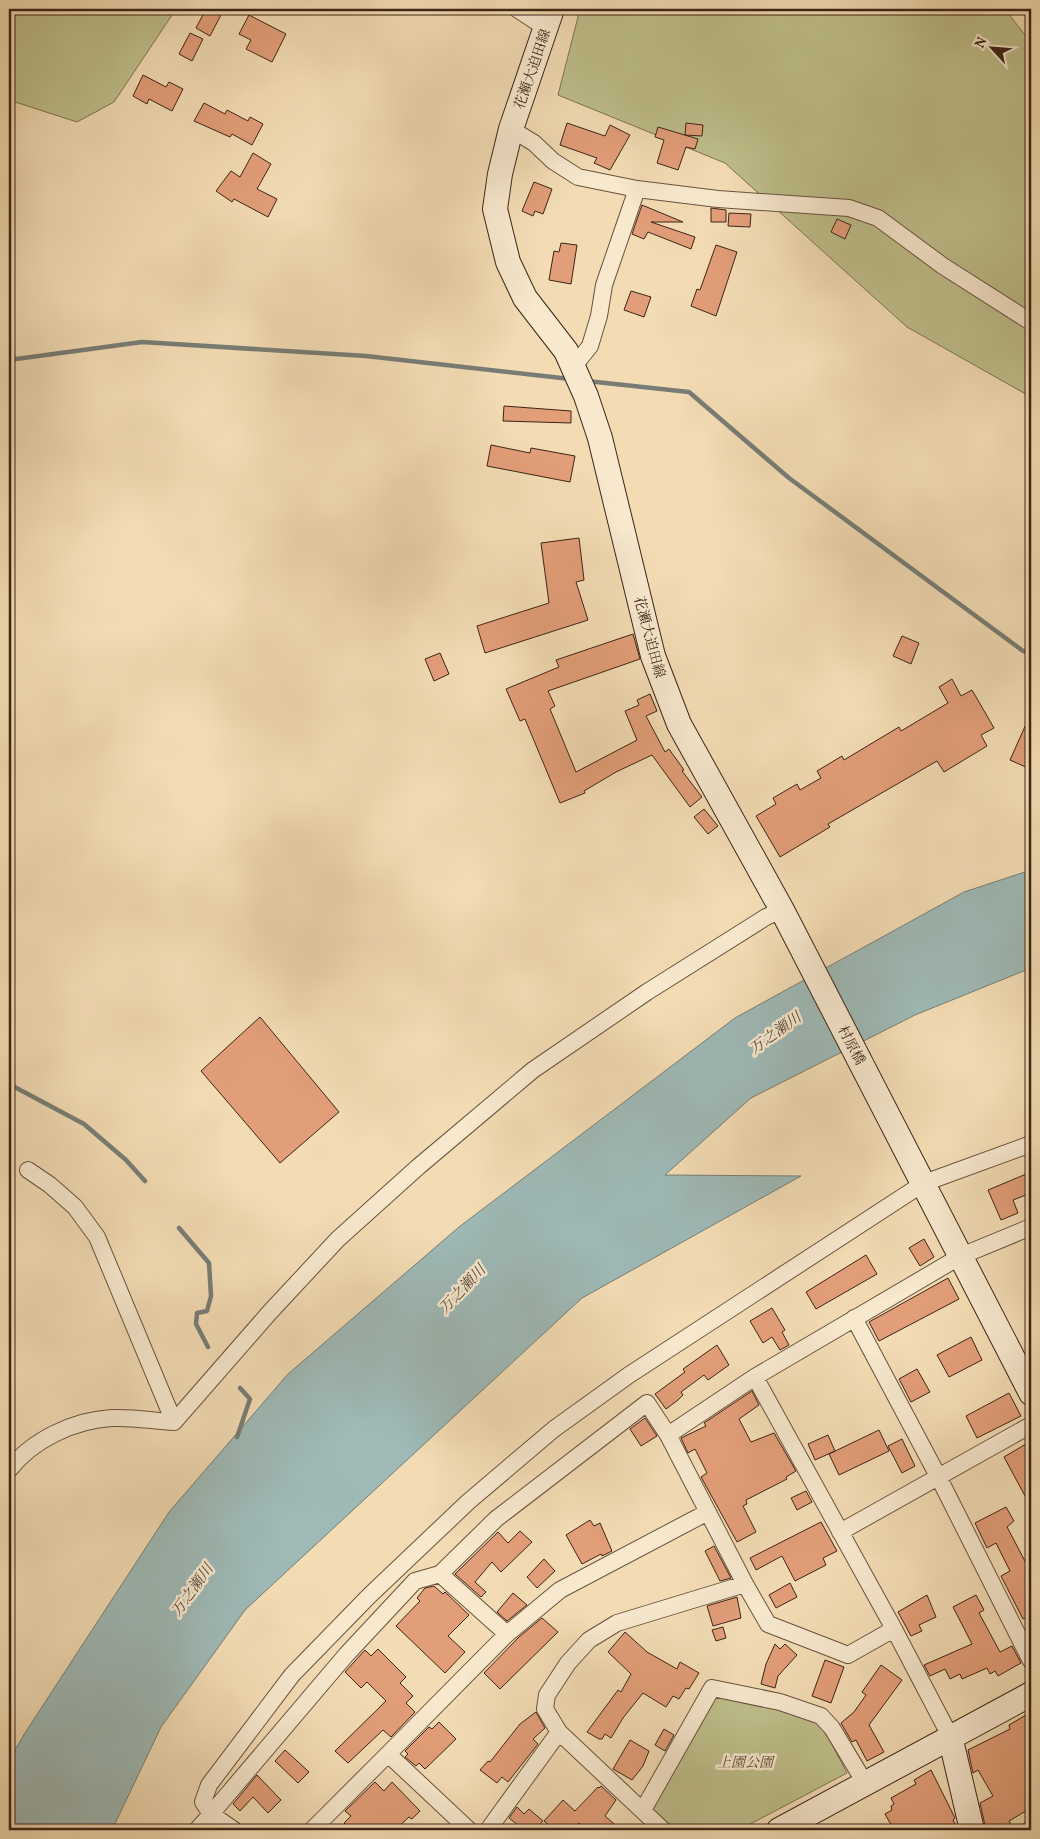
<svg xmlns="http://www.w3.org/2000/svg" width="1040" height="1839" font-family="Vollkorn,'Noto Serif JP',serif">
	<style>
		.green { fill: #bebf8b; stroke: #7e7250 }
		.water { fill: #9eb9b6; stroke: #777d76 }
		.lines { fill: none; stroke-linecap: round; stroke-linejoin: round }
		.stream { stroke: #777d76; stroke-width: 4.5 }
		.building { fill: #e29e79; stroke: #3d2415 }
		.street-casing { stroke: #6a523d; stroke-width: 18 }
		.secondary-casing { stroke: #3d2415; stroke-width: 26 }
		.street { stroke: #f7e8ce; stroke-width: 16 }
		.secondary { stroke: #f7e8ce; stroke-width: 24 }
		.labels { text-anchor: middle; stroke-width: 5; stroke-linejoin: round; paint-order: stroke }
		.street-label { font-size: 14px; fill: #3d2415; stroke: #f7e8ce }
		.park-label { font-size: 14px; font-style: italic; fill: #5d4b32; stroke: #f7e8ce }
		.water-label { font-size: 15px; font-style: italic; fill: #55493d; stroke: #f7e8ce }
	</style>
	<rect width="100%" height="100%" fill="#f3dcb4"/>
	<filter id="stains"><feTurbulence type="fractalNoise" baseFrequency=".004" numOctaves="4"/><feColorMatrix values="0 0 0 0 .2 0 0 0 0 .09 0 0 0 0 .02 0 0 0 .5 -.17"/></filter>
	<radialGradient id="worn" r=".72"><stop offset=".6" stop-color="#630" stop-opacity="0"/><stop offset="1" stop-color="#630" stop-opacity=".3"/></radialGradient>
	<path class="green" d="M9 9H176L114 102 77 122 9 100Z
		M580 9H1005L1031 43V397L907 327 725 163 558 95Z
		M714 1696 776 1709 820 1721 847 1773 739 1830H675L651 1807Z"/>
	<path class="water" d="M1031 870V968L915 1015 751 1098 665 1175 801 1176 582 1298 245 1610 161 1727 112 1830H9V1760L25 1733 169 1512 288 1374 459 1227 735 1018 964 892Z"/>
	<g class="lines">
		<path class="stream" d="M9 360 142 342 366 356 570 379
			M587 381 689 392 789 478 1023 651 1031 653
			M9 1084 84 1124 126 1160 145 1181
			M179 1228 209 1263 211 1296 207 1311 197 1313 196 1324 208 1347
			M237 1437 250 1399 240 1388"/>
	</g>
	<path class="building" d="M206 9 222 13 210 36 196 28Z
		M249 15 286 34 272 62 246 49 251 40 239 34Z
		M190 33 203 39 192 61 179 54Z
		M143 75 166 87 169 82 183 89 172 111 149 99 147 104 133 96Z
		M204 103 225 114 227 110 248 121 250 117 263 124 252 145 232 134 230 137 194 121Z
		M567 123 605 136 610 125 630 135 610 170 594 163 597 158 560 145Z
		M686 123 703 125 702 136 685 135Z
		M658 127 698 139 695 149 686 147 678 170 657 163 664 140 655 137Z
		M253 153 271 164 257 189 277 199 268 217 234 199 232 202 216 191 231 171 240 177Z
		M534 182 552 189 543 214 535 211 533 216 522 211Z
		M642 205 683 222H651L695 237 691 249 648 232 644 239 632 234Z
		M711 208 726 210V222H711Z
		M729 213 751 214 750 227 728 226Z
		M837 219 851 225 845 239 831 232Z
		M561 243 577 245 571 284 549 280 554 251 559 252Z
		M716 245 737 252 716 316 691 306 697 289 700 290Z
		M631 291 651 297 644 317 624 310Z
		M504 406 571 411V423L503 421Z
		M491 445 530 453 531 448 575 456 570 482 487 466Z
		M579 538 584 580 576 582 588 620 485 653 477 626 549 603 541 543Z
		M633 634 640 659 548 691 555 706 550 709 576 772 637 740 625 711 639 705 637 700 650 694 657 711 646 716 665 752 669 749 684 770 682 771 702 797 690 807 652 755 616 772 584 791 585 793 560 803 525 719 520 721 506 689 559 667 556 660Z
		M902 636 919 643 911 664 893 656Z
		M440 653 449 674 434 681 425 659Z
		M952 679 961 696 972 690 994 728 981 735 987 746 944 772 937 761 828 824 830 827 780 857 756 816 776 804 773 798 797 784 800 790 821 778 817 771 842 756 844 760 899 727 901 731 948 703 939 687Z
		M1031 713V761L1028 768 1010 760Z
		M704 809 718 826 708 834 694 817Z
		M260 1017 339 1112 280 1163 201 1071Z
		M1031 1172V1193L1013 1200 1018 1213 1001 1220 988 1190Z
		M924 1239 934 1257 920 1266 909 1248Z
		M866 1255 877 1274 816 1309 806 1292Z
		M948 1278 959 1299 879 1341 869 1322Z
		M772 1308 785 1330 782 1332 789 1345 780 1350 772 1337 763 1343 750 1321Z
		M971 1337 982 1360 949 1377 937 1355Z
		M717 1345 729 1365 708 1380 704 1375 681 1392 683 1395 678 1400 666 1409 655 1394 685 1372 683 1369Z
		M917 1369 930 1392 911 1402 899 1379Z
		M752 1391 759 1405 739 1419 751 1442 774 1433 796 1471 786 1477 787 1479 746 1500 747 1504 743 1506 756 1532 737 1542 701 1477 707 1473 695 1449 688 1453 681 1438 706 1426 704 1423Z
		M1009 1393 1021 1416 977 1438 966 1416Z
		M645 1418 657 1436 641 1446 630 1429Z
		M879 1430 889 1451 839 1475 829 1454Z
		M828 1435 835 1451 815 1460 808 1444Z
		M902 1439 915 1466 902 1473 888 1446Z
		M1031 1441V1507L1004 1457Z
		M806 1491 812 1502 797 1510 791 1498Z
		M1006 1507 1014 1521 1007 1527 1026 1563 1031 1560V1615L1023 1619 1001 1576 1010 1571 996 1543 987 1548 975 1523Z
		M590 1520 594 1526 600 1523 612 1551 602 1556 601 1554 582 1564 566 1535Z
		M821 1522 837 1551 823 1558 826 1565 795 1581 782 1556 756 1570 750 1558Z
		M520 1531 532 1542 501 1572 492 1562 475 1582 486 1592 481 1597 455 1574 498 1532 508 1543Z
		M714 1546 731 1578 720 1581 705 1551Z
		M544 1559 555 1571 537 1588 527 1577Z
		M790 1583 797 1597 776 1608 769 1595Z
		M434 1586 443 1594 445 1592 469 1615 448 1636 465 1652 445 1673 396 1626 420 1601 417 1598 425 1588Z
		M513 1593 527 1605 507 1621 497 1612Z
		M927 1595 936 1617 919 1625 922 1631 911 1636 898 1612Z
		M976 1595 984 1610 979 1613 1000 1652 1012 1646 1021 1663 998 1676 995 1671 990 1674 987 1668 962 1679 960 1674 950 1679 945 1669 930 1676 924 1665 972 1644 953 1607Z
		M737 1597 741 1618 713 1626 707 1606Z
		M542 1618 558 1632 500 1689 484 1673 519 1637Z
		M723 1627 726 1638 716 1641 712 1630Z
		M625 1632 647 1652 677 1669 680 1662 699 1673 689 1689 686 1688 679 1699 673 1696 666 1707 643 1693 623 1718 611 1738 605 1734 602 1739H599L587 1732 618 1690 621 1692 631 1674 608 1652Z
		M775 1644 780 1649 785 1644 797 1655 778 1676 775 1688 761 1684 766 1664Z
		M378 1649 406 1677 400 1683 413 1696 406 1703 415 1712 391 1737 383 1730 348 1763 335 1751 386 1701 367 1682 361 1688 345 1672 365 1650 371 1656Z
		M825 1660 844 1667 831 1703 812 1696Z
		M881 1665 902 1680 869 1725 884 1752 867 1761 856 1740 852 1742 841 1723 854 1712 866 1695 862 1692Z
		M536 1712 545 1728 533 1739 538 1744 508 1782 502 1777 497 1783 480 1770 488 1761 490 1762 520 1724Z
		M1031 1712V1808L1009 1821 1014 1830H1000L996 1824 986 1830 980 1803 993 1796 978 1770 973 1773 968 1750 1010 1729 1009 1725Z
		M439 1722 456 1739 425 1769 419 1763 416 1766 405 1757 408 1754 405 1751 429 1727 432 1729Z
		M664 1729 674 1735 665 1751 655 1745Z
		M630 1740 649 1751 643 1766 632 1780 613 1769Z
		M285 1750 309 1772 298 1783 275 1761Z
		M931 1770 955 1818 953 1820 958 1830H894L885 1814 892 1810 891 1806 894 1804 891 1798 916 1784 914 1780Z
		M257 1775 281 1800 268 1813 253 1797 240 1811 233 1804Z
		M375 1782 384 1791 392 1782 420 1811 412 1819 409 1817 395 1830H351L344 1823 351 1816 345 1811Z
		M601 1786 616 1800 605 1816 621 1830H587L579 1823 573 1830H554L544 1821 563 1800 575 1811 598 1787 599 1788Z
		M517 1807 524 1814 529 1809 543 1821 535 1830H524L509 1818Z"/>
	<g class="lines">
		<g class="street-casing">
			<path id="street" d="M517 9 546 28
				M511 129 534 143 553 161 578 177 637 189 718 199 849 208 878 218 943 266 1031 322
				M574 366 590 346 599 316 604 285 637 189
				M28 1170 50 1185 75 1207 97 1237 174 1422
				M854 1318 939 1478 1031 1661
				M755 1377 894 1629 950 1736
				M174 1422 270 1312 338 1239 418 1167 533 1070 647 992 766 917 782 910
				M668 1435 755 1377 961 1256 1031 1227
				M9 1470C32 1440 74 1420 112 1418 133 1417 154 1421 174 1422
				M840 1532 1031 1425
				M440 1574 507 1634
				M643 1810 712 1688 780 1702 821 1716 832 1728 865 1783
				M197 1830 211 1814 203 1802 209 1785 292 1675 369 1596 468 1502 554 1429 629 1375 924 1183 1031 1144
				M234 1830 211 1814 346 1655 415 1581 440 1574 496 1519 647 1403 668 1435 745 1584 768 1624 848 1655 894 1629
				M312 1830 388 1754
				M469 1830 388 1754 507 1634 560 1590 708 1512
				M488 1830 559 1732
				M663 1830 559 1732 545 1709 547 1695 568 1663 589 1640 617 1623 745 1584
				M1029 1830 1031 1829"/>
		</g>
		<g class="secondary-casing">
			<path id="secondary" d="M552 9 511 129 500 174 495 209 508 262 525 298 566 351 586 396 600 438 653 656 679 724 782 910 1031 1393
				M950 1736 972 1830
				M779 1830 1031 1694"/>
		</g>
		<use href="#street" class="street"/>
		<use href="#secondary" class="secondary"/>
	</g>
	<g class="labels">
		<g class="street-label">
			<text transform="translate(532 69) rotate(-71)" y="5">花瀬大迫田線</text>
			<text transform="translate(650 637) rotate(75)" y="5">花瀬大迫田線</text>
			<text transform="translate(852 1045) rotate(62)" y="5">村原橋</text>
		</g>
		<g class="park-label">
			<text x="745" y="1767">上園公園</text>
		</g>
		<g class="water-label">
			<text transform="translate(775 1033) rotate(-36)" y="5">万之瀬川</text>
			<text transform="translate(462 1289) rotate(-47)" y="5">万之瀬川</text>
			<text transform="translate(192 1590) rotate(-54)" y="5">万之瀬川</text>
		</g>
	</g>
	<rect width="1040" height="1839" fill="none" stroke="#f3dcb4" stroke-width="30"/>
	<rect x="10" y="10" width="1020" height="1819" fill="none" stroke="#3d2415" stroke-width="2.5"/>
	<rect x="15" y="15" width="1010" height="1809" fill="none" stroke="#3d2415"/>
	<g transform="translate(992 48) rotate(296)" stroke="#f7e8ce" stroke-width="4" paint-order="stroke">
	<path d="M0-4L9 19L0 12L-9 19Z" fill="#3d2415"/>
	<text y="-8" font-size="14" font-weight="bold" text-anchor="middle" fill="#3d2415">N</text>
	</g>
	<rect width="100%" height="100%" filter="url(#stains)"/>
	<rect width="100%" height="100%" fill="url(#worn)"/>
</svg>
